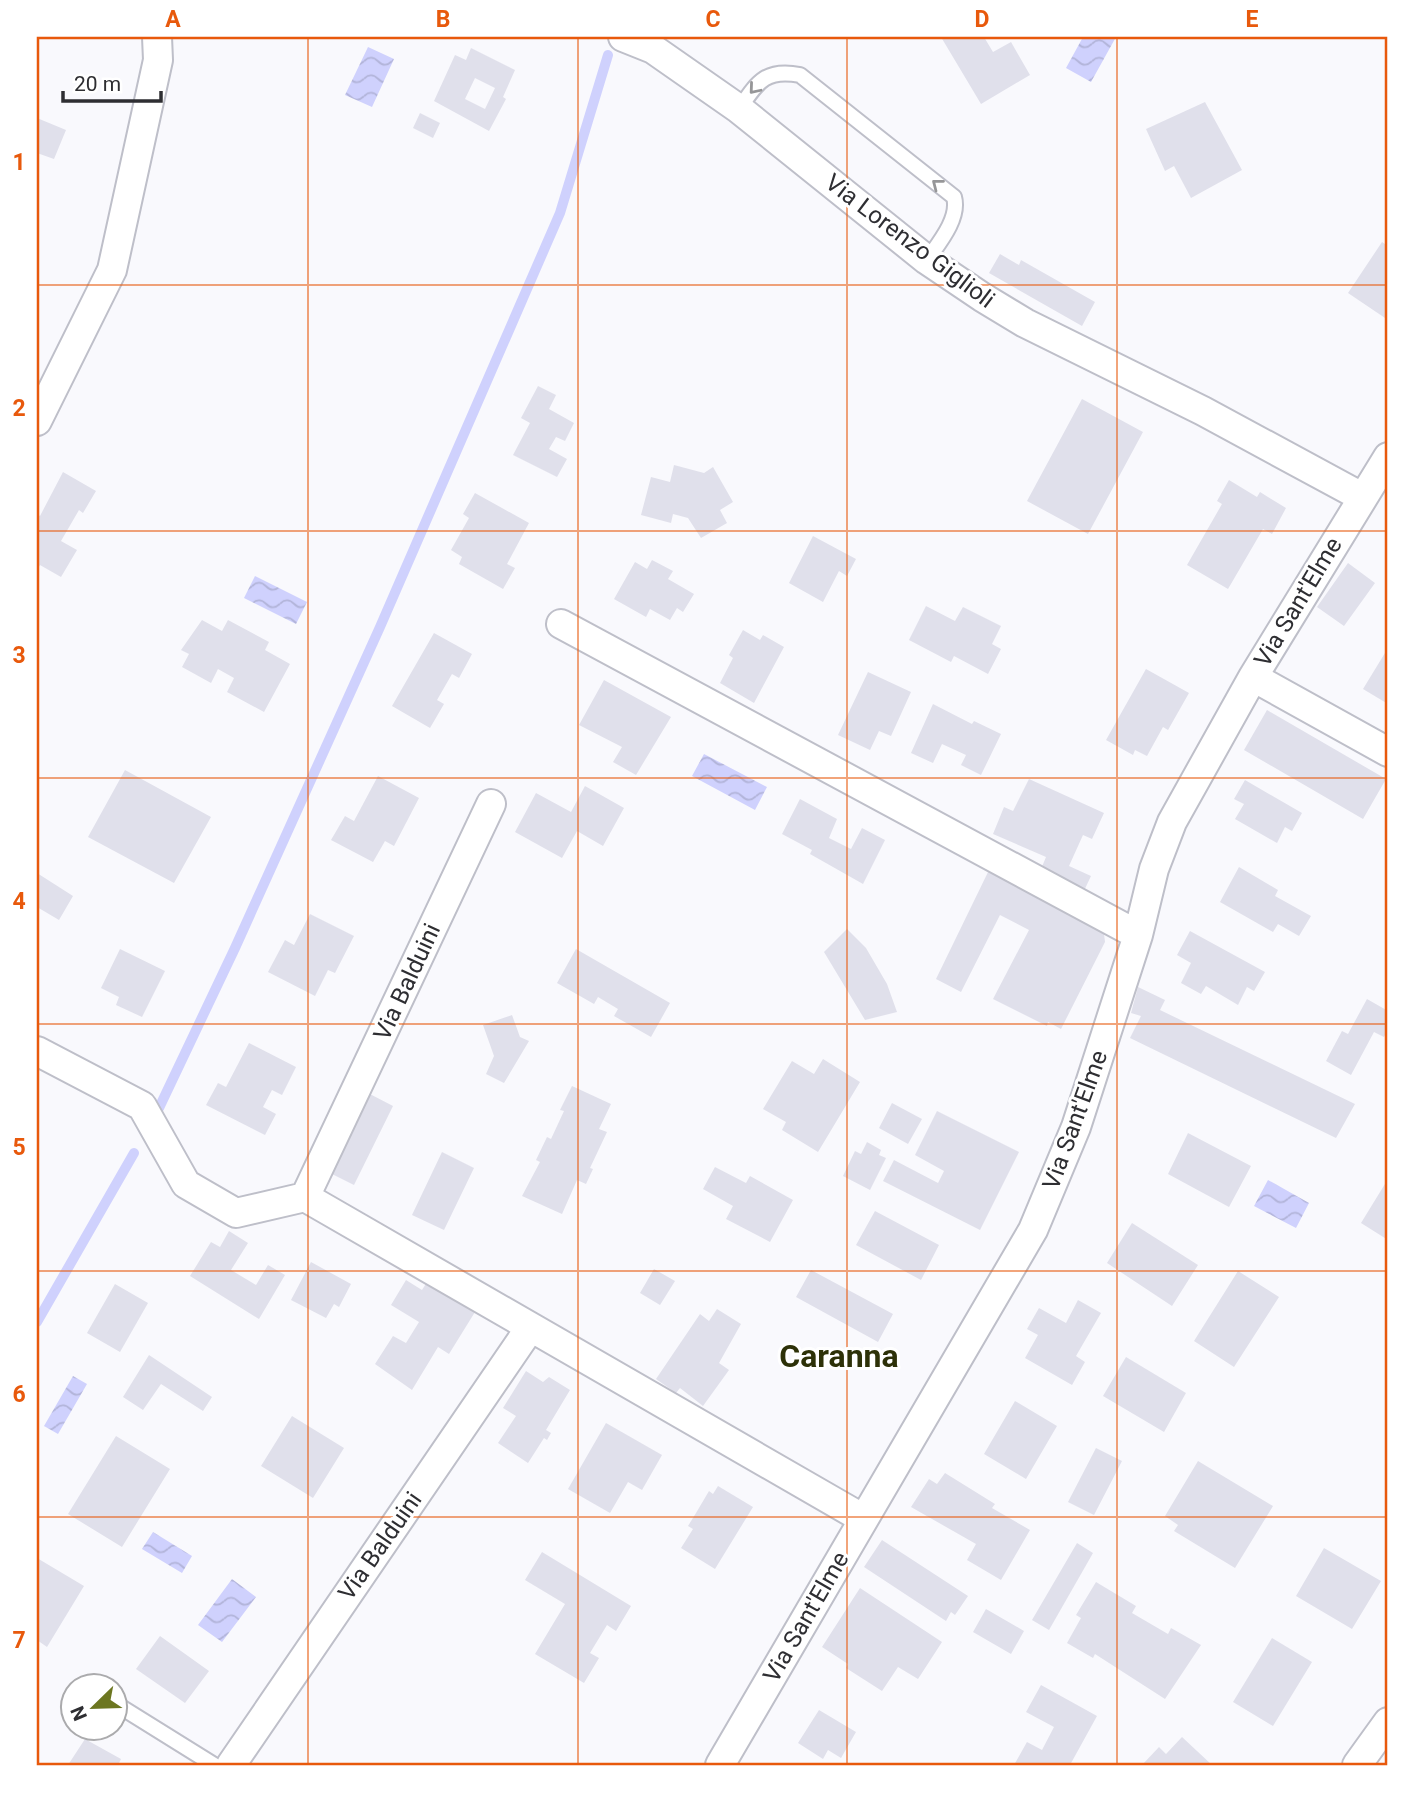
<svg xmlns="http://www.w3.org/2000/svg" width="1425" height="1802" font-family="Roboto,sans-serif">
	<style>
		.water { fill: url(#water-waves) }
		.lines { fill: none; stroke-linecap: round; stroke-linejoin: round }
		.stream { stroke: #cfd1fd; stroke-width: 10 }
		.building { fill: #e0e0eb; fill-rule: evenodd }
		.service-casing { stroke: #bebfc9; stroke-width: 18 }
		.minor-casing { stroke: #bebfc9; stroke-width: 32 }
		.service { stroke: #fff; stroke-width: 14 }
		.minor { stroke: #fff; stroke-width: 28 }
		.oneway { stroke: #969698 }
		.grid { fill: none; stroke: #e8590c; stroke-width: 2; stroke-opacity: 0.55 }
		.labels { text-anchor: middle; stroke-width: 6; stroke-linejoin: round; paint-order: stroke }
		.street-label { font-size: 24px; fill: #2e2e32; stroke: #fff }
		.district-label { font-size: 32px; font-weight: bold; fill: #2d3108; stroke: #fff }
		.neatline { fill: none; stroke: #e8590c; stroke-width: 2.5 }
		.grid-label { font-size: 23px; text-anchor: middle; font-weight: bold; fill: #e8590c }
	</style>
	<defs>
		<pattern id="water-waves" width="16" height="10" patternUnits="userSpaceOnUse" patternTransform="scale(1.75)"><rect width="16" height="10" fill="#cfd1fd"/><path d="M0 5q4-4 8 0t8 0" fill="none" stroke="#b2b4d9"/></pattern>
	</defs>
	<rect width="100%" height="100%" fill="#f9f9fd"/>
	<path class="water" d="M1083 37H1116L1091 82 1066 68Z
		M368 47 394 59 372 107 345 95Z
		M255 576 307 602 296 624 244 598Z
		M704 754 767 787 755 810 692 776Z
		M1268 1180 1309 1203 1296 1228 1254 1206Z
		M73 1376 87 1384 58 1434 44 1426Z
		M153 1532 192 1556 182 1573 142 1549Z
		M232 1579 256 1597 222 1642 198 1625Z"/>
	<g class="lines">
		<path class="stream" d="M159 1108 235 948 380 627 560 213 608 55
			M37 1322 134 1153"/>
	</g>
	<path class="building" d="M941 37H984L993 52 1011 42 1030 75 981 104Z
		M471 48 515 70 503 97 506 99 489 131 434 101 455 55 466 60ZM475 78 495 88 485 109 465 99Z
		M1205 102 1242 170 1191 198 1174 166 1165 171 1146 129Z
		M420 113 440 123 433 138 413 128Z
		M37 118 66 130 54 159 37 153Z
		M1382 242 1388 246V320L1348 293Z
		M1000 254 1019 265 1021 260 1095 302 1082 326 989 273Z
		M538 386 556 395 549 409 574 423 565 441 556 437 549 449 567 459 557 477 513 455 530 423 521 418Z
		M1082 399 1143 432 1088 534 1027 501Z
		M674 465 704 473 713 467 733 502 720 510 727 523 701 538 688 518 673 514 671 523 641 515 651 477 670 482Z
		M63 472 96 491 83 513 79 510 61 541 77 550 61 577 40 565 37 570V514L40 516Z
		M1229 480 1257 497 1260 492 1286 508 1272 534 1263 529 1228 589 1187 565 1222 504 1217 501Z
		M475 493 529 523 507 564 515 568 503 589 459 564 462 557 451 550 469 518 463 514Z
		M813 536 856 559 847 576 839 571 823 602 789 583Z
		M652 560 673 571 668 579 694 594 683 612 677 608 670 620 650 609 646 617 614 599 635 562 647 569Z
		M1348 563 1375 583 1344 626 1317 607Z
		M926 606 955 621 963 607 1001 626 992 644 1001 649 988 674 954 656 951 662 909 640Z
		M202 620 222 631 228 620 269 642 265 650 290 664 264 712 227 692 234 678 218 669 211 683 182 667 189 654 181 650Z
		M743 630 760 640 763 635 784 647 754 703 720 683 733 658 729 655Z
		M434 633 472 654 459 678 452 674 437 700 444 704 430 728 392 706Z
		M1388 648V704L1363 689Z
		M1146 669 1189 693 1168 730 1163 727 1147 756 1135 750 1133 755 1106 740Z
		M868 672 911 692 891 736 879 731 870 750 838 735Z
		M604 680 671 717 636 775 613 762 622 747 579 725Z
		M933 704 972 724 974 721 1001 734 981 775 961 765 966 755 942 744 933 763 911 753Z
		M1267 710 1386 779 1363 819 1244 750Z
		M125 770 211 817 174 883 88 837Z
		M378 776 419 798 394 846 385 841 373 862 331 840 345 816 354 821Z
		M1029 779 1104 813 1092 839 1083 835 1069 866 1091 876 1082 895 1039 874 1046 857 993 834 1004 807 1013 811Z
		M1245 780 1302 813 1292 831 1285 827 1277 843 1235 819 1244 804 1234 799Z
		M585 786 624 808 603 846 577 831 562 858 515 832 536 793 571 812Z
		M800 799 837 819 829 838 851 849 862 828 885 840 863 884 810 854 812 850 782 834Z
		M1239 867 1278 890 1275 896 1311 916 1299 936 1278 924 1273 932 1220 902Z
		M990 868 1099 926 1104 934 1105 942 1061 1029 1048 1022 1047 1026 993 999 1029 930 1000 915 961 992 936 979Z
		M37 873 73 896 59 920 37 907Z
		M310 914 354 936 335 973 328 970 315 996 268 972 285 940 294 945Z
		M847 929 866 948 887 984 897 1012 865 1020 824 952Z
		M1190 931 1265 972 1254 991 1247 987 1238 1005 1206 986 1201 994 1181 983 1191 963 1177 955Z
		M120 949 165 971 142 1017 116 1005 119 997 101 988Z
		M576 949 670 1003 651 1037 614 1016 618 1009 598 997 594 1004 557 983Z
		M1138 987 1165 1000 1160 1010 1355 1104 1336 1138 1130 1038 1141 1016 1131 1013Z
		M1367 999 1388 1011V1029L1384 1037 1374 1032 1351 1075 1326 1061 1342 1031 1348 1034Z
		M512 1015 520 1037 529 1041 504 1083 486 1074 494 1056 483 1025Z
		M249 1043 296 1067 282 1095 272 1090 263 1107 276 1114 265 1135 206 1105 218 1083 226 1087Z
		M823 1059 860 1082 818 1152 782 1130 786 1122 763 1109 792 1061 814 1074Z
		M572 1086 611 1104 599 1129 607 1132 590 1168 593 1169 586 1184 577 1180 562 1214 522 1196 540 1162 536 1160 547 1137 551 1139 564 1111 560 1110Z
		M366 1092 393 1106 354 1185 326 1171Z
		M892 1103 922 1119 908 1144 879 1128Z
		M937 1111 1019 1152 980 1230 883 1181 894 1160 938 1183 944 1171 915 1155Z
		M1188 1133 1251 1166 1229 1207 1168 1174Z
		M867 1142 881 1150 879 1155 886 1158 870 1190 843 1176 855 1151 861 1154Z
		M442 1152 474 1168 444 1230 412 1215Z
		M715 1167 746 1183 750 1176 793 1200 770 1242 726 1219 733 1206 703 1189Z
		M1388 1179V1240L1361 1223Z
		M875 1211 939 1245 921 1280 856 1245Z
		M1132 1223 1198 1265 1172 1306 1107 1263Z
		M229 1231 248 1243 231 1270 256 1285 268 1265 285 1275 259 1319 190 1276 211 1242 220 1247Z
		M311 1262 351 1284 339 1307 334 1304 326 1318 291 1300Z
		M654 1269 675 1281 660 1305 640 1293Z
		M811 1270 893 1314 878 1342 796 1297Z
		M1238 1271 1279 1297 1234 1367 1194 1341Z
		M406 1280 422 1290 427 1282 475 1312 449 1354 438 1347 412 1390 375 1364 393 1336 406 1343 419 1322 391 1305Z
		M115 1284 148 1303 120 1352 87 1333Z
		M1078 1300 1101 1313 1076 1356 1085 1362 1072 1385 1025 1358 1038 1335 1027 1329 1039 1308 1066 1323Z
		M717 1309 741 1324 719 1363 729 1370 703 1406 680 1388 676 1393 656 1379 700 1314 709 1321Z
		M149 1355 212 1397 203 1411 161 1384 143 1410 123 1397Z
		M1126 1357 1186 1393 1164 1432 1103 1396Z
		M526 1371 543 1382 549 1377 570 1390 546 1430 551 1433 547 1440 544 1438 528 1463 498 1443 516 1416 503 1408Z
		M1015 1401 1057 1426 1026 1479 984 1454Z
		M292 1416 344 1448 313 1498 261 1466Z
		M606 1423 662 1455 642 1490 628 1482 610 1513 568 1489Z
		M116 1436 170 1469 122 1547 68 1514Z
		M1096 1448 1122 1461 1094 1515 1068 1502Z
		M1198 1461 1273 1506 1235 1568 1174 1531 1178 1525 1165 1516Z
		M945 1473 995 1504 992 1508 1030 1530 1001 1580 967 1560 976 1544 911 1507 929 1479 937 1484Z
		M718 1486 753 1507 715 1569 681 1548 693 1529 688 1526 696 1513 709 1491 713 1494Z
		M882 1540 968 1596 955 1615 951 1612 946 1621 864 1567Z
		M1077 1543 1093 1553 1049 1630 1032 1620Z
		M1324 1548 1381 1581 1352 1629 1296 1596Z
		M542 1552 631 1606 616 1631 607 1625 590 1653 599 1658 584 1683 535 1654 565 1604 525 1580Z
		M37 1558 84 1586 47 1647 37 1640Z
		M1096 1582 1136 1606 1132 1613 1168 1634 1171 1628 1201 1645 1165 1699 1095 1654 1093 1658 1067 1643 1081 1618 1076 1615Z
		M860 1588 942 1642 918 1679 898 1667 882 1691 846 1668 848 1664 822 1647Z
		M986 1609 1024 1631 1011 1654 973 1632Z
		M160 1636 209 1671 185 1703 136 1669Z
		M1272 1638 1312 1662 1273 1726 1233 1702Z
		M1041 1685 1097 1716 1070 1765H1014L1027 1742 1042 1750 1054 1727 1026 1712Z
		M819 1710 856 1732 841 1758 828 1750 823 1759 798 1743Z
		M1182 1737 1212 1765H1142L1159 1747 1166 1754Z
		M85 1739 121 1759 118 1765H68Z"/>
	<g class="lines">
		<g class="service-casing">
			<path id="service" d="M739 109C757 83 765 68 800 75L954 197C960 218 939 243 927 260
				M116 1704 214 1765"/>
		</g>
		<g class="minor-casing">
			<path id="minor" d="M623 37 653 49 739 109 927 260 982 297 1025 323 1203 411 1362 497
				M37 421 112 270 158 60 157 37
				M561 624 1138 935
				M1253 677 1388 752
				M37 1051 142 1106 186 1184 236 1213 305 1197 862 1518
				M305 1197 491 804
				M231 1765 530 1328
				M720 1765 1033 1230 1076 1127 1138 935 1154 869 1172 822 1253 677 1388 457
				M1357 1765 1388 1722"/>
		</g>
		<use href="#service" class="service"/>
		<use href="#minor" class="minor"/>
	</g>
	<defs><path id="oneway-chevron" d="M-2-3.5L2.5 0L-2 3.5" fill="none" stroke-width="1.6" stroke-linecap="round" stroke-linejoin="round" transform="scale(1.75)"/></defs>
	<g class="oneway">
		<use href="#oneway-chevron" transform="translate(754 89) rotate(130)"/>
		<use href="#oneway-chevron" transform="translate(937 184) rotate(-142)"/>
	</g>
	<path class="grid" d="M308 37V1765M578 37V1765M847 37V1765M1117 37V1765M37 285H1388M37 531H1388M37 778H1388M37 1024H1388M37 1271H1388M37 1517H1388"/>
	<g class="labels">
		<g class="street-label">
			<text transform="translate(910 241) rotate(37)" y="8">Via Lorenzo Giglioli</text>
			<text transform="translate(1298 602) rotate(-59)" y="8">Via Sant'Elme</text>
			<text transform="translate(407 982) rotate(-65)" y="8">Via Balduini</text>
			<text transform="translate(1075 1120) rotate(-70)" y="8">Via Sant'Elme</text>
			<text transform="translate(380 1546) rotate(-55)" y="8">Via Balduini</text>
			<text transform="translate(806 1617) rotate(-60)" y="8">Via Sant'Elme</text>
		</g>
		<g class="district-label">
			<text x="839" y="1367">Caranna</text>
		</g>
	</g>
	<rect width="1425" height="1802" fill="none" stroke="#ffffff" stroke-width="77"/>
	<g transform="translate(94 1707) rotate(247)"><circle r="33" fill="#ffffff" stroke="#ababad" stroke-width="2"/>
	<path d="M0-5L12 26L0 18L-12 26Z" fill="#6c7620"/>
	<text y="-10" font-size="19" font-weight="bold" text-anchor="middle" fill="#2e2e32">N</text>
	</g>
	<path d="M63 91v10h98v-10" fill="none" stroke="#2e2e32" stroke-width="3.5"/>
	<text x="74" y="91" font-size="21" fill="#2e2e32" stroke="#ffffff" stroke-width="5" paint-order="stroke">20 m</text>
	<rect x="38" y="38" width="1348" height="1726" class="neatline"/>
	<g class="grid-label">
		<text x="173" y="27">A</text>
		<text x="443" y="27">B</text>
		<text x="713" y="27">C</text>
		<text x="982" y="27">D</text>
		<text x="1252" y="27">E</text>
		<text x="19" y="170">1</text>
		<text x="19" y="416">2</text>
		<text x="19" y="663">3</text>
		<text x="19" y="909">4</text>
		<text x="19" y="1155">5</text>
		<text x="19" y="1402">6</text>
		<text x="19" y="1648">7</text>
	</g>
</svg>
